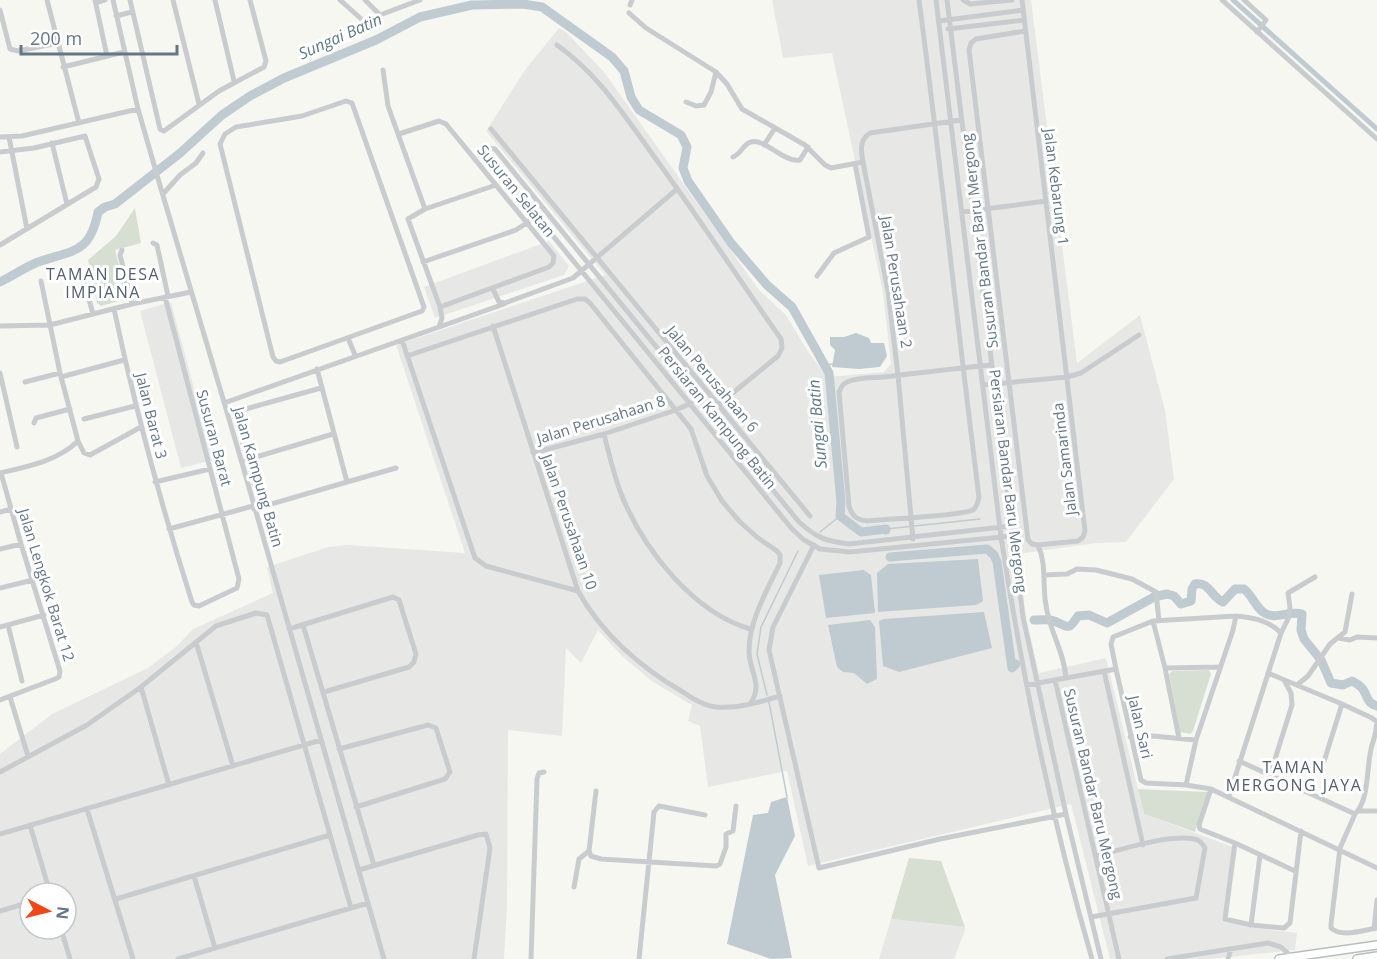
<svg xmlns="http://www.w3.org/2000/svg" width="1377" height="959" font-family="'Open Sans',sans-serif">
	<style>
		.built { fill: #e7e8e6; fill-rule: evenodd }
		.green { fill: #d7dfd3 }
		.water { fill: #bfcbd0 }
		.lines { fill: none; stroke-linecap: round; stroke-linejoin: round }
		.stream { stroke: #bfcbd0; stroke-width: 1.5 }
		.canal { stroke: #bfcbd0; stroke-width: 5 }
		.river { stroke: #bfcbd0; stroke-width: 9 }
		.major-casing { stroke: #b9bdc0; stroke-width: 10 }
		.minor { stroke: #c9cccf; stroke-width: 5 }
		.major { stroke: #fff; stroke-width: 7 }
		.labels { text-anchor: middle; stroke-width: 6; stroke-linejoin: round; paint-order: stroke }
		.street-label { font-size: 15px; fill: #637786; stroke: #fff }
		.water-label { font-size: 16px; font-style: italic; fill: #5f7a83; stroke: #fff }
		.neighbourhood-label { font-size: 16px; letter-spacing: 1.5px; fill: #51606b; stroke: #fff }
	</style>
	<rect width="100%" height="100%" fill="#f7f7f2"/>
	<path class="built" d="M772 0H1031L1077 363 1140 315 1165 410 1174 479 1126 542 1096 543 1018 554 1026 618 1039 673 1106 658 1144 814 1233 847 1223 920 1248 927 1297 933 1295 950 1210 959H1110L1071 804 808 866 787 771 708 787 700 726 688 721 692 705 653 682 622 656 598 630 581 663 566 648 562 736 508 730 507 905 504 959H0V754L52 714 148 668 177 646 193 629 273 593 267 567 328 547 347 545 465 553 396 345 605 275 486 131 525 70 559 28 566 32 604 72 759 290 786 315 807 350 827 377 884 372 891 364 883 292 832 53 783 58ZM30 893H66V929H30Z
		M549 241 569 266 564 275 435 318 424 287Z
		M171 302 213 460 181 468 140 311Z
		M891 919 965 927V930L954 959H879Z"/>
	<path class="green" d="M135 208 141 243 115 250 127 296 126 299 101 306 97 303 88 260 116 236Z
		M1209 670 1211 674 1193 731 1190 734 1180 732 1169 674 1172 671Z
		M1138 789 1208 792 1195 832 1144 814Z
		M909 858 941 861 965 927 891 919Z"/>
	<path class="water" d="M856 333 869 338 871 343H884L887 356 880 367 859 369 832 367 835 350 830 345V337H844Z
		M978 559 983 601 976 605 878 612 877 573 888 564Z
		M864 570 871 575 875 613 826 618 819 575Z
		M984 612 992 648 899 672 883 666 879 621 884 619Z
		M870 620 875 627 877 679 867 684 854 673 843 672 837 667 828 625Z
		M787 797 795 836 775 875 792 958 771 959 727 944 753 815 768 813 771 802Z"/>
	<g class="lines">
		<path class="stream" d="M824 365 834 364
			M886 529 980 519
			M820 532 840 516
			M767 695 757 654 761 627 798 551
			M769 702 787 797"/>
		<path class="canal" d="M1233 0 1377 129"/>
		<path class="river" d="M0 282C13 276 25 267 38 262 73 250 90 254 98 212L105 207 115 204 179 154 222 115 250 96 284 78 376 40 420 17 472 5 523 4 542 7 612 57 624 71 631 97 639 110 681 135 687 147 683 168 688 181 731 243 767 285 792 307 829 373 841 502 840 516 861 532 886 529V530
			M890 557 987 549 994 555 997 562 1012 668 1016 664
			M1034 620C1040 620 1048 619 1054 621 1069 627 1068 631 1078 616L1089 615 1107 623 1154 597 1167 594 1174 596 1181 604 1191 601 1192 589 1195 584C1209 581 1211 597 1223 602L1235 589H1244C1252 595 1255 606 1263 612 1275 621 1289 610 1302 614L1301 630 1304 639 1321 660 1331 683 1343 685 1352 681C1356 683 1362 687 1364 691 1368 698 1367 703 1377 706"/>
		<g class="major-casing">
			<path id="major" d="M1279 959 1377 945
				M1357 959 1377 956"/>
		</g>
		<path class="minor" d="M47 0 79 123
			M95 0 107 56
			M113 0 138 109 159 182 242 463 384 959
			M130 0 160 129 164 131 219 91 264 67 266 61 250 0
			M173 0 199 104
			M215 0 234 81
			M340 0 368 25 380 15 420 0
			M365 0 380 15
			M919 0C941 166 958 332 979 497 978 502 977 507 973 510 961 516 886 519 867 521 857 520 852 516 849 506L839 392C841 388 842 384 847 382 857 377 873 378 884 377 920 373 956 368 992 365
			M936 0 1001 537C1023 679 1052 821 1092 959
			M947 0 1023 617 1066 814 1101 959
			M963 0 970 4 1012 0
			M1022 0 1085 531 1083 537 1078 541 1038 545 1032 544 1028 540 969 50 971 43 976 39 1025 31
			M1222 0 1377 139
			M1244 0 1266 20 1257 32
			M96 3 105 0
			M630 5 632 0
			M0 10 10 49 18 51 58 43
			M629 13 646 28 716 72 727 84 742 109 805 145 825 165 831 168 863 162
			M116 16 132 12
			M939 21 1023 10
			M948 29 1024 20
			M557 45C599 75 623 114 653 155 697 215 738 278 781 339L782 348 778 356 718 405
			M63 67 124 52
			M383 70 388 106 425 209
			M346 101 352 103 424 307 422 311 280 362 276 361 273 357 220 144 225 134 236 127 302 116Z
			M686 102 696 106 704 105 711 92 716 72
			M491 129 810 516
			M399 134 439 121 446 124 554 256 553 263 549 267 440 307
			M0 137 22 136 138 109
			M9 137 27 229
			M52 143 67 204
			M764 145 775 128
			M0 152 34 148 85 136 99 179 96 187 0 245
			M733 157C741 154 744 143 751 142 765 138 784 163 800 160L808 147
			M163 194 180 175 196 163 203 153
			M962 212 1046 201
			M153 243 157 245 168 296
			M122 250 120 255 132 304
			M423 262 516 230 528 222 536 214
			M82 274 93 314
			M817 276 834 253 869 237 855 164
			M493 289 499 302 505 303 573 278 677 189
			M114 309C135 408 161 505 192 602L194 605 199 606 237 588 239 579 165 297
			M0 326 50 325 132 304 191 292
			M493 326 578 591C601 633 641 668 683 692 693 699 704 706 716 707 738 709 760 702 780 696
			M439 327 504 304
			M348 338 355 355
			M402 340 475 558 486 566 578 591
			M407 356 577 299H585L590 303 691 429 707 476 722 501 740 522 758 538 777 551 780 555V563C767 591 749 620 749 651 749 671 764 685 750 704
			M0 373 17 447
			M61 377 124 360
			M25 382 60 373
			M983 385 1067 377 1081 373 1139 335
			M224 403 439 327 442 318 440 307 408 219 425 209 496 185
			M84 419 135 406
			M34 423 36 418 70 409
			M604 434C609 455 614 476 622 496 644 550 693 612 750 629
			M78 441 84 453 90 455 141 427
			M533 453 604 434 676 410 691 403
			M246 460 333 434
			M0 473C26 467 58 461 78 441L60 373 41 281
			M155 482 210 469
			M347 482 396 468
			M261 507 235 416 242 410 321 388
			M254 509 347 482 317 369
			M0 512 11 509
			M1011 526 849 544C825 541 817 538 799 522L495 149 488 148 487 155 792 529 804 540 820 549 850 552 1012 536
			M169 529 253 506
			M913 539 898 375 888 291 863 162C861 151 859 140 870 133L961 120
			M814 545 773 627 769 650 819 868 940 839 1066 814
			M1038 545C1047 565 1042 585 1046 605 1049 631 1064 650 1066 678
			M0 549 21 544
			M1044 575 1067 574 1077 569 1096 570 1132 579 1156 592 1159 621
			M0 588 33 580
			M1153 621 1165 668 1179 738
			M8 625 22 681
			M303 625 374 865
			M0 627 44 615
			M289 629 393 597 399 600 416 654 414 662 409 667 324 692
			M1281 633 1288 619 1290 608 1288 593 1315 577
			M1338 638 1350 640 1357 637 1377 638
			M196 642 233 766
			M1165 668 1220 667
			M1104 671 1143 845
			M1268 673 1342 704 1372 718 1377 722C1376 731 1375 737 1372 745 1366 764 1370 800 1355 814L1340 848 1331 924V928C1342 938 1363 930 1377 928
			M1055 680 1119 959
			M1027 685 1116 669
			M1297 685 1308 676 1330 644 1345 632 1352 594
			M141 687 169 785
			M10 697 28 756
			M0 700 55 679 59 677 60 671 21 544 1 473
			M1130 737 1153 736 1196 740
			M339 749 428 725 436 728 450 772 445 779 356 807
			M1239 761 1355 814
			M1321 771 1342 704
			M0 772 87 725 141 687 216 626 256 613 267 615 351 908
			M1270 775 1292 705 1291 693 1284 680
			M1186 785 1196 740 1233 630 1236 616
			M1211 789 1199 825 1200 829 1235 843 1295 871
			M596 791 589 851 591 856 601 859 716 866 720 864 726 847V834L733 831 736 806
			M1229 796 1281 633C1270 621 1251 617 1236 616L1153 621 1113 637 1111 644 1116 669 1141 780 1146 783 1186 785 1211 789 1377 868
			M87 809 133 959
			M1359 811H1377
			M30 825 50 893
			M0 834 321 740
			M1235 843 1225 919 1251 925 1284 928 1290 923 1301 831
			M359 870 478 835 486 834 490 848 474 959
			M194 876 215 948
			M574 887 579 859 589 851
			M116 899 330 835
			M0 911 30 902
			M1091 917 1196 898 1205 848C1202 843 1200 840 1194 839 1168 834 1121 850 1095 856
			M1251 925 1260 855
			M61 929 70 959
			M1374 929 1377 900
			M178 959 368 903
			M531 959 537 779 539 773 544 772
			M639 959 654 812 659 806 705 815
			M1167 959 1268 943 1281 947 1292 957
			M1228 959 1231 949"/>
		<use href="#major" class="major"/>
	</g>
	<g class="labels">
		<g class="street-label">
			<text transform="translate(1056 187) rotate(83)" y="5">Jalan Kebarung 1</text>
			<text transform="translate(516 191) rotate(51)" y="5">Susuran Selatan</text>
			<text transform="translate(980 241) rotate(-97)" y="5">Susuran Bandar Baru Mergong</text>
			<text transform="translate(896 282) rotate(81)" y="5">Jalan Perusahaan 2</text>
			<text transform="translate(712 379) rotate(50)" y="5">Jalan Perusahaan 6</text>
			<text transform="translate(151 416) rotate(76)" y="5">Jalan Barat 3</text>
			<text transform="translate(717 418) rotate(51)" y="5">Persiaran Kampung Batin</text>
			<text transform="translate(601 420) rotate(-17)" y="5">Jalan Perusahaan 8</text>
			<text transform="translate(214 438) rotate(75)" y="5">Susuran Barat</text>
			<text transform="translate(1065 459) rotate(-97)" y="5">Jalan Samarinda</text>
			<text transform="translate(258 477) rotate(74)" y="5">Jalan Kampung Batin</text>
			<text transform="translate(1008 481) rotate(83)" y="5">Persiaran Bandar Baru Mergong</text>
			<text transform="translate(569 522) rotate(71)" y="5">Jalan Perusahaan 10</text>
			<text transform="translate(46 585) rotate(73)" y="5">Jalan Lengkok Barat 12</text>
			<text transform="translate(1140 727) rotate(77)" y="5">Jalan Sari</text>
			<text transform="translate(1093 794) rotate(77)" y="5">Susuran Bandar Baru Mergong</text>
		</g>
		<g class="water-label">
			<text transform="translate(340 36) rotate(-24)" y="6">Sungai Batin</text>
			<text transform="translate(817 424) rotate(-95)" y="6">Sungai Batin</text>
		</g>
		<g class="neighbourhood-label">
			<text x="103" y="280">TAMAN DESA<tspan x="103" dy="18">IMPIANA</tspan></text>
			<text x="1294" y="773">TAMAN<tspan x="1294" dy="18">MERGONG JAYA</tspan></text>
		</g>
	</g>
	<g transform="translate(48 911) rotate(97)"><circle r="28" fill="#ffffff" stroke="#c1c9cf" stroke-width="1.5"/>
	<path d="M0-4.5L10 22L0 15L-10 22Z" fill="#f24617"/>
	<text y="-9" font-size="16" font-weight="bold" text-anchor="middle" fill="#637786">N</text>
	</g>
	<path d="M21 45v9h156v-9" fill="none" stroke="#637786" stroke-width="3"/>
	<text x="30" y="45" font-size="18" fill="#637786" stroke="#ffffff" stroke-width="4.5" paint-order="stroke">200 m</text>
</svg>
